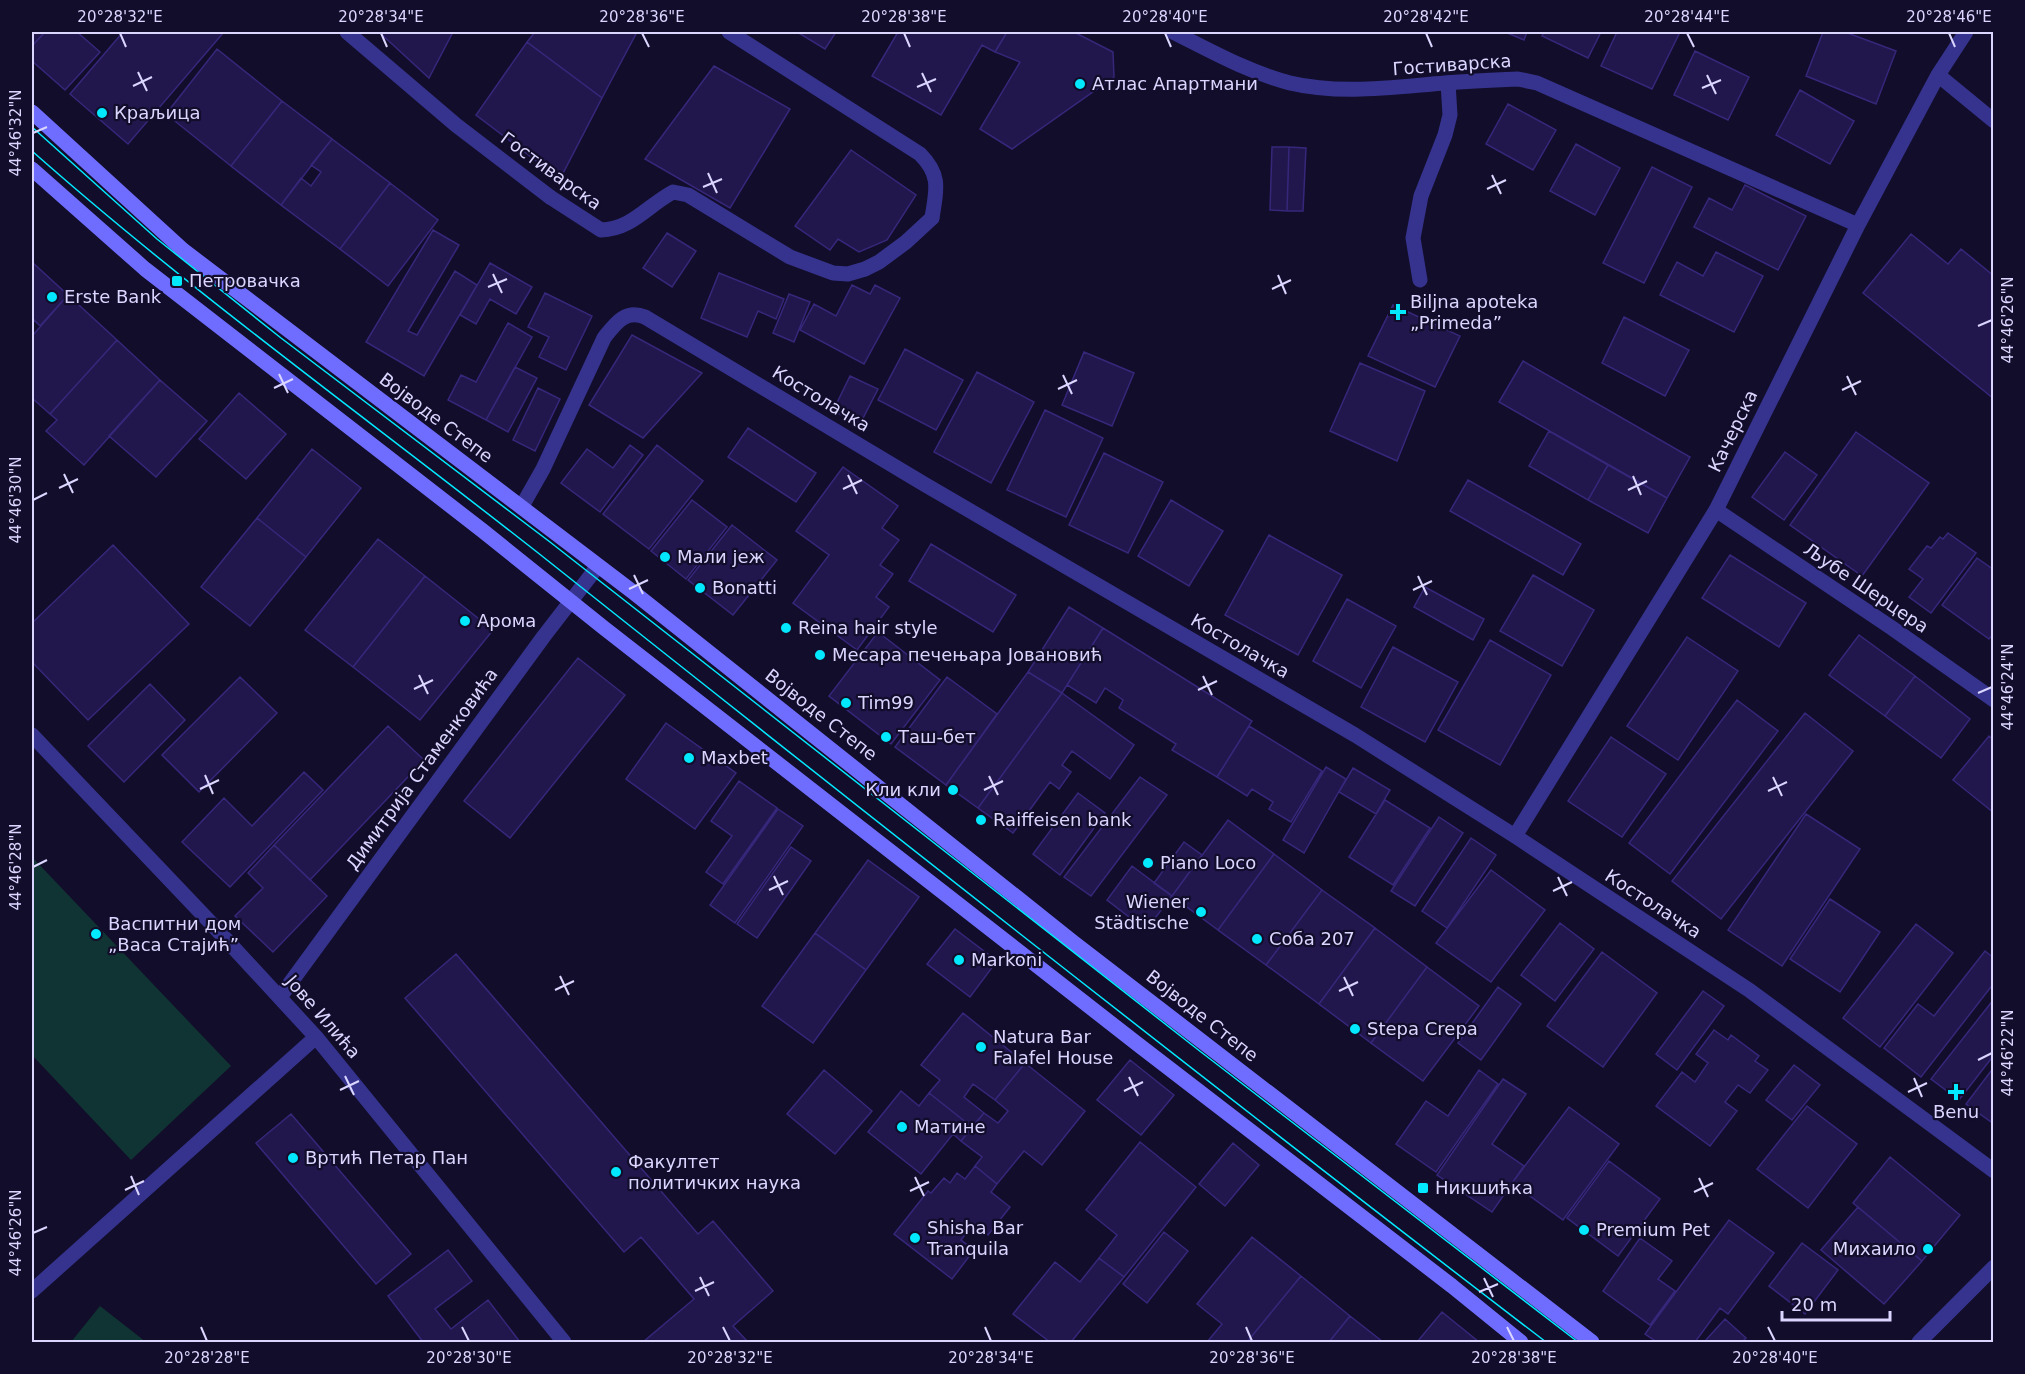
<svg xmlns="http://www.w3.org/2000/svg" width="2025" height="1374" font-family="'DejaVu Sans',sans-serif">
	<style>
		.green { fill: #103433 }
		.building { fill: #22174d; stroke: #37277b; stroke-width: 1.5 }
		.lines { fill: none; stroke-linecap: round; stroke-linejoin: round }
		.service { stroke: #36338e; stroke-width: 15 }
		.minor { stroke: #36338e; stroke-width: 15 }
		.secondary { stroke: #6f6dff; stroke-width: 15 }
		.tram { stroke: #02e9ff; stroke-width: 1.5 }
		.ticks { fill: none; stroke: #dad6ff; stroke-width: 2 }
		.poi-dot { fill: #02e9ff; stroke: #120d2a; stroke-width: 2 }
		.labels { text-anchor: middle; stroke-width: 4.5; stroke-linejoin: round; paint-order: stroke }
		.street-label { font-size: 18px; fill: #dad6ff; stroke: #120d2a }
		.poi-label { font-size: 18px; fill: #dad6ff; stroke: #120d2a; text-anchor: start }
		.neatline { fill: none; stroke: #dad6ff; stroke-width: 2 }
		.ticks-label { font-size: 15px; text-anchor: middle; fill: #dad6ff }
	</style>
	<rect width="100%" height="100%" fill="#120d2a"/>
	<path class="green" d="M32 857 231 1066 131 1160 32 1055Z
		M100 1306 146 1342H71Z"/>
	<path class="building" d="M32 32H45L32 46Z
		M45 32H77L100 52 65 90 32 61V46Z
		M123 32H224L128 144 70 94Z
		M379 32H453L429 78Z
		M535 32H637L602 98 527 42Z
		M797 32H836L825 49Z
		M898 32H1007L995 52 982 45 941 115 872 76Z
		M1007 32H1074L1113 52 1114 77 1012 149 980 129 1020 62 995 52Z
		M1505 32H1527L1524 40Z
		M1544 32H1601L1588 58 1542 36Z
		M1617 32H1680L1652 89 1601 66Z
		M1823 32H1845L1896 51 1876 104 1806 76Z
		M527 42 602 98 560 179 476 115Z
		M217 49 282 101 231 166 166 114Z
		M1695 51 1749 77 1728 120 1674 95Z
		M714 66 790 109 730 208 645 159Z
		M1800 90 1854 121 1830 164 1776 135Z
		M282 101 332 139 281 205 231 166Z
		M1508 104 1556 130 1533 170 1486 144Z
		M332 139 390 183 340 249 281 205 301 178 311 186 321 172 311 165Z
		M1576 144 1620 168 1595 215 1550 191Z
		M1272 147H1289L1287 211 1270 210Z
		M1289 147 1306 148 1303 211H1287Z
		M851 150 916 195 887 240 859 252 838 239 830 250 795 226Z
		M1652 167 1692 187 1644 283 1603 263Z
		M390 183 438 220 388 286 340 249Z
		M1745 185 1806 216 1778 270 1694 227 1709 198 1732 210Z
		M433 230 459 245 408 331 417 335 455 271 477 285 424 376 366 342Z
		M667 233 696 251 672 287 643 268Z
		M1911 234 1948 264 1961 249 1994 276V399L1863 293Z
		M1716 252 1763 276 1734 332 1660 295 1677 262 1703 276Z
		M32 262 68 295 40 326 34 320 32 323Z
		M490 263 532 287 516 314 490 299 476 324 460 315Z
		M719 273 784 299 776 319 758 311 747 337 701 318Z
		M852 285 870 294 875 285 900 298 864 364 800 330 814 304 836 316Z
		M545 293 592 316 566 370 539 357 549 337 528 327Z
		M789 294 810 302 794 342 773 333Z
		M68 295 117 340 50 414 32 398V336Z
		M1393 305 1460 336 1435 387 1368 356Z
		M1624 317 1689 350 1665 396 1602 363Z
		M508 323 532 337 486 420 448 400 461 375 476 382Z
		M632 335 702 373 643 438 589 405Z
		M117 340 160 380 84 465 46 431 57 420 50 414Z
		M905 349 963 380 936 430 878 400Z
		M1084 352 1134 373 1112 426 1062 405Z
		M1523 361 1690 457 1667 498 1499 402Z
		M1360 363 1425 391 1397 461 1330 431Z
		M515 367 537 378 508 432 486 420Z
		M977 372 1034 402 991 483 934 452Z
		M850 376 878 389 860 424 833 411Z
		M160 380 207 421 156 477 109 436Z
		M538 388 560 399 535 451 513 440Z
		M239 393 286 434 246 479 199 439Z
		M1045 410 1103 438 1066 517 1007 490Z
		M748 428 816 473 796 502 728 457Z
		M1549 431 1608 465 1588 500 1529 466Z
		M1856 432 1929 483 1862 576 1790 525Z
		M630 445 643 455 600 512 561 483 587 449 613 468Z
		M657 445 703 481 649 549 603 514Z
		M312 449 361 488 306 557 257 518Z
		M1785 452 1817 475 1784 520 1752 497Z
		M1104 453 1163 482 1128 553 1069 525Z
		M1608 465 1667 498 1648 533 1588 500Z
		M843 467 898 506 882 528 899 540 880 565 893 574 876 597 889 607 857 650 793 603 829 555 796 531Z
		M1468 480 1581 544 1563 575 1450 511Z
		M692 500 727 527 686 579 651 551Z
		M1171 500 1223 531 1189 586 1138 556Z
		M257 518 306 557 250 626 201 587Z
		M732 525 777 560 733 615 688 580Z
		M1948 533 1976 553 1931 613 1909 597 1923 579 1909 569 1927 546 1931 548 1940 537 1943 539Z
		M1269 535 1342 575 1298 655 1225 615Z
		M378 539 425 576 353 667 305 630Z
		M931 544 1016 595 993 632 909 581Z
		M113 545 189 624 88 720 32 662V623Z
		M1730 555 1806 603 1779 647 1702 598Z
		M1977 558 1994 570V633L1989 639 1942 605Z
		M1533 575 1594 610 1562 666 1500 631Z
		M425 576 493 630 420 720 353 667Z
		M1425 587 1484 619 1473 640 1414 607Z
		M1347 599 1396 626 1361 688 1313 661Z
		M1069 607 1103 628 1062 693 1028 672Z
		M1103 628 1252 721 1217 777 1172 750 1176 744 1119 708 1123 700 1105 688 1096 703 1067 685Z
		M878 632 940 680 891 744 829 696Z
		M1859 635 1915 676 1885 716 1829 675Z
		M1687 637 1738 671 1678 760 1627 726Z
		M1490 640 1551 675 1500 765 1438 730Z
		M1393 647 1458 682 1425 742 1361 707Z
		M578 658 625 695 510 838 464 801Z
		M1028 672 1062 693 978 808 946 785Z
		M1915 676 1970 719 1941 758 1885 716Z
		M240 677 277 713 199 792 162 755Z
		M947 677 997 714 946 785 895 747Z
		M150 684 185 720 124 782 88 746Z
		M1062 693 1134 745 1110 779 1072 751 1062 765 1071 772 1059 789 1050 782 1013 833 978 808Z
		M1737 700 1778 731 1670 874 1629 843Z
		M1805 713 1853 751 1721 919 1672 881Z
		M666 723 736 773 695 829 626 779Z
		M388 726 424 760 310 880 274 845Z
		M1249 726 1322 771 1291 822 1269 809 1273 802 1252 789 1247 796 1217 777Z
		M1989 736 1994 740V813L1953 780Z
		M1611 737 1666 774 1622 837 1568 801Z
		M1326 767 1346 779 1304 853 1283 840Z
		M1353 768 1390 790 1376 814 1339 792Z
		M304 772 323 790 230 887 182 842 224 798 252 826Z
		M1140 777 1167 795 1091 896 1064 877Z
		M739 781 777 808 723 884 706 872 732 836 711 821Z
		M1078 793 1105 813 1060 875 1033 854Z
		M1385 800 1430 828 1393 885 1349 857Z
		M778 809 803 826 735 923 710 905Z
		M1806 814 1860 849 1782 966 1728 930Z
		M1439 817 1463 833 1415 906 1391 891Z
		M1228 820 1274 854 1218 930 1172 896Z
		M1471 838 1496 855 1447 928 1422 911Z
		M1184 842 1202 855 1172 896 1154 883Z
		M274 845 327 896 273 952 235 916 263 888 248 873Z
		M791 847 811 861 757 938 737 924Z
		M1274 854 1322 890 1266 965 1218 930Z
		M868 860 919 897 866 970 815 933Z
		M1132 866 1172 896 1146 930 1107 900Z
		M1491 870 1545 910 1491 982 1436 943Z
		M1322 890 1375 928 1319 1004 1266 965Z
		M1830 899 1880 932 1840 992 1790 959Z
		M1560 923 1594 949 1555 1001 1521 975Z
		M1916 924 1953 953 1880 1047 1843 1018Z
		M1375 928 1427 967 1371 1043 1319 1004Z
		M955 929 997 961 970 997 927 964Z
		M815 933 866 970 813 1043 762 1006Z
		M1985 951 1994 958V983L1921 1077 1884 1048 1918 1004 1934 1016Z
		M1602 952 1657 993 1603 1067 1547 1026Z
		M456 954 698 1234 713 1221 773 1291 733 1326 748 1342H643L694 1299 641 1237 624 1252 405 998Z
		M1427 967 1479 1006 1423 1081 1371 1043Z
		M1498 987 1521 1004 1481 1060 1458 1043Z
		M1703 991 1724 1006 1677 1070 1656 1054Z
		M1994 999V1055L1959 1100 1931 1079Z
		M963 1013 1025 1063 995 1100 973 1084 964 1097 984 1113 972 1127 929 1093 940 1080 921 1065Z
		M1714 1030 1728 1040 1731 1035 1759 1056 1755 1061 1768 1070 1750 1093 1738 1085 1725 1102 1737 1111 1710 1146 1656 1106 1682 1072 1695 1082 1708 1063 1696 1054Z
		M1130 1060 1174 1095 1141 1135 1097 1100Z
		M1025 1063 1085 1111 1042 1165 1024 1151 997 1184 975 1166 982 1157 961 1141 984 1113 998 1123 1008 1111 995 1100Z
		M1794 1065 1820 1085 1792 1120 1766 1100Z
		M1994 1067V1124L1966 1104Z
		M824 1070 872 1111 835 1154 787 1114Z
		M1479 1070 1498 1084 1436 1172 1396 1144 1426 1101 1448 1116Z
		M1503 1079 1526 1094 1492 1144 1524 1166 1492 1212 1437 1175Z
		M901 1091 919 1106 929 1093 972 1127 961 1141 953 1134 921 1174 868 1132Z
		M1807 1106 1857 1144 1808 1208 1757 1169Z
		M1569 1107 1619 1144 1563 1220 1512 1183Z
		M291 1114 411 1254 376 1284 256 1143Z
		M1140 1142 1196 1187 1124 1277 1099 1258 1117 1235 1086 1210Z
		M1233 1143 1259 1165 1225 1206 1199 1184Z
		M1890 1157 1960 1215 1922 1261 1853 1203Z
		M1609 1161 1660 1199 1618 1256 1567 1218Z
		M975 1166 997 1184 991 1192 1010 1207 988 1235 974 1223 961 1240 974 1250 952 1279 894 1234 928 1191 931 1193 944 1178 950 1183 957 1173 965 1179Z
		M1858 1207 1922 1261 1884 1304 1821 1250Z
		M1729 1220 1774 1253 1728 1314 1720 1308 1695 1342H1657L1645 1334Z
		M1164 1232 1188 1251 1147 1303 1123 1284Z
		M1252 1237 1301 1276 1247 1342H1207L1222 1324 1197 1304Z
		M1640 1238 1672 1261 1658 1279 1675 1291 1650 1325 1603 1291Z
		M1802 1243 1838 1270 1805 1314 1769 1286Z
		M448 1250 472 1281 435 1309 451 1329 488 1300 520 1342H423L388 1296Z
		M1099 1258 1124 1277 1071 1342H1050L1013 1314 1055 1262 1080 1282Z
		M1301 1276 1350 1316 1329 1342H1247Z
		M1442 1312 1479 1342H1417Z
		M1350 1316 1383 1342H1329Z
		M1725 1319 1746 1338 1742 1342H1704Z"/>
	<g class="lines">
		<path class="service" d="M550 197 601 230C632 229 647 206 673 192L688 195 790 257 833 273 848 274 865 269 879 262 906 242 932 218
			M1420 280 1413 238 1421 196 1445 135 1450 115 1448 83"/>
		<path class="minor" d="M347 32 456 125 550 197
			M729 32 920 154C942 176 936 191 932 218
			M1173 32C1211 51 1248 72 1290 83 1341 95 1394 87 1445 83 1470 81 1494 80 1518 79L1537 83 1858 225
			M1938 75 1994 121
			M522 506 543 469 604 338C615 324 625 309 645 317L924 484 1355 735 1515 836 1749 990 1994 1171
			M1716 510 1892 628 1994 700
			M32 735 209 921 316 1037 564 1342
			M1515 836 1716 510 1858 225 1938 75 1966 32
			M280 997 544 636 598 566
			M32 1291 316 1037
			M1919 1342 1994 1267"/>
		<path class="secondary" d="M32 112 183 250 633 592 1073 942 1592 1342
			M32 169 145 269 483 531 604 628 1140 1046 1452 1286 1521 1342"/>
		<path class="tram" d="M32 127 157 239 281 338 550 542 1201 1052 1578 1342
			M32 151C196 296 375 424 547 560 878 823 1210 1085 1546 1342"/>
	</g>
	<path class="ticks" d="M120 33 126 47M381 33 387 47M642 33 649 47M904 33 910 47M1165 33 1171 47M1426 33 1432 47M1687 33 1694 47M1949 33 1955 47M138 72 147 91M922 73 931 92M1707 75 1716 94M133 86 152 77M917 87 936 79M1702 88 1721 80M33 133 47 127M708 173 717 193M1492 175 1501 194M703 187 722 179M1487 189 1506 180M493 274 502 293M1278 275 1286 294M488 287 507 279M1272 289 1291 280M1978 326 1992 320M279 374 288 393M1063 375 1072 394M1847 376 1856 395M274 388 293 379M1058 389 1077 380M1842 390 1861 381M64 474 73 493M848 475 857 494M1633 476 1641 495M59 488 78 479M843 489 862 480M1628 490 1647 481M33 500 47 493M634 575 643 594M1418 576 1427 595M629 589 648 580M1413 590 1432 581M419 675 428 694M1203 676 1212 695M414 689 433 680M1198 690 1217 681M1978 693 1992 687M205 775 213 794M989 776 998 795M1773 777 1782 796M200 789 219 780M984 790 1003 781M1768 791 1787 782M33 867 47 860M774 876 783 895M1558 877 1567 896M769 890 788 881M1553 891 1572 882M560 976 569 995M1344 977 1353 996M555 990 574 981M1339 991 1358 982M1978 1060 1992 1053M345 1076 354 1095M1129 1077 1138 1096M1914 1078 1922 1097M340 1090 359 1081M1124 1091 1143 1082M1908 1092 1927 1083M131 1176 139 1195M915 1177 924 1196M1699 1178 1708 1197M125 1190 144 1181M910 1191 929 1182M1694 1192 1713 1183M33 1233 47 1227M700 1277 709 1296M1484 1278 1493 1297M695 1291 714 1282M1479 1292 1498 1284M201 1327 207 1341M462 1327 469 1341M723 1327 730 1341M985 1327 991 1341M1246 1327 1252 1341M1507 1327 1514 1341M1768 1327 1775 1341"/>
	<g class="poi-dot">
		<circle cx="1080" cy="84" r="6"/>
		<circle cx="102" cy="113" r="6"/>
		<rect x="171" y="275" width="12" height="12" rx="3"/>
		<circle cx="52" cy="297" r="6"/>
		<path d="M1395 303h6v6h6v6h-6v6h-6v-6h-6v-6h6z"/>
		<circle cx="665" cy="557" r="6"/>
		<circle cx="700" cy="588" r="6"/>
		<circle cx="465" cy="621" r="6"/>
		<circle cx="786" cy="628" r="6"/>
		<circle cx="820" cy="655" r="6"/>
		<circle cx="846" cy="703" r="6"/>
		<circle cx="886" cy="737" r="6"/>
		<circle cx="689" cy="758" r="6"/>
		<circle cx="953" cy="790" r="6"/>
		<circle cx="981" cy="820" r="6"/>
		<circle cx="1148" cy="863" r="6"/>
		<circle cx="1201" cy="912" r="6"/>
		<circle cx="96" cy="934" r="6"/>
		<circle cx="1257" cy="939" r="6"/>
		<circle cx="959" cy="960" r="6"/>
		<circle cx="1355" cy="1029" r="6"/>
		<circle cx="981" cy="1047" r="6"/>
		<path d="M1953 1083h6v6h6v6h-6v6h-6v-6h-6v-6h6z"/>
		<circle cx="902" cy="1127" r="6"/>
		<circle cx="293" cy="1158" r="6"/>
		<circle cx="616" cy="1172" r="6"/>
		<rect x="1417" y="1182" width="12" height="12" rx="3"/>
		<circle cx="1584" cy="1230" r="6"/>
		<circle cx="915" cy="1238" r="6"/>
		<circle cx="1928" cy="1249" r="6"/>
	</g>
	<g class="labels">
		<g class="street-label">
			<text transform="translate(1452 65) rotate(-4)" y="6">Гостиварска</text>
			<text transform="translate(551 171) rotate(36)" y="6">Гостиварска</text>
			<text transform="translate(821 399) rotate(31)" y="6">Костолачка</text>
			<text transform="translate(436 418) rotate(37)" y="6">Војводе Степе</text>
			<text transform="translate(1733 431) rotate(-64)" y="6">Качерска</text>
			<text transform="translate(1866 588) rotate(34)" y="6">Љубе Шерцера</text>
			<text transform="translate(1240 646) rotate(30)" y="6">Костолачка</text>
			<text transform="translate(821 715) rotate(38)" y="6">Војводе Степе</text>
			<text transform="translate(422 769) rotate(-54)" y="6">Димитрија Стаменковића</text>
			<text transform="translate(1653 904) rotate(33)" y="6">Костолачка</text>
			<text transform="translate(1202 1016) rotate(38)" y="6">Војводе Степе</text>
			<text transform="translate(323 1017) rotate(49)" y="6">Јове Илића</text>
		</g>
		<g class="poi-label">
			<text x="1092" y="90">Атлас Апартмани</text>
			<text x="114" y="119">Краљица</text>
			<text x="189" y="287">Петровачка</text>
			<text x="64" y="303">Erste Bank</text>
			<text x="1410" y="308">Biljna apoteka<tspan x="1410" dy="21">„Primeda”</tspan></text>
			<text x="677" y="563">Мали јеж</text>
			<text x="712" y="594">Bonatti</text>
			<text x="477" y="627">Арома</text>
			<text x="798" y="634">Reina hair style</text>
			<text x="832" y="661">Месара печењара Јовановић</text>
			<text x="858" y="709">Tim99</text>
			<text x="898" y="743">Таш-бет</text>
			<text x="701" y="764">Maxbet</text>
			<text x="941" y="796" text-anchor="end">Кли кли</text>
			<text x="993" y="826">Raiffeisen bank</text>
			<text x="1160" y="869">Piano Loco</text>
			<text x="1189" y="908" text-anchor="end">Wiener<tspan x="1189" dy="21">Städtische</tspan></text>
			<text x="108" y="930">Васпитни дом<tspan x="108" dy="21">„Васа Стајић”</tspan></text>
			<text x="1269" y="945">Соба 207</text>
			<text x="971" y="966">Markoni</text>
			<text x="1367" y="1035">Stepa Crepa</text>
			<text x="993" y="1043">Natura Bar<tspan x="993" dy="21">Falafel House</tspan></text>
			<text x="1956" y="1118" text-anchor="middle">Benu</text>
			<text x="914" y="1133">Матине</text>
			<text x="305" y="1164">Вртић Петар Пан</text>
			<text x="628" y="1168">Факултет<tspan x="628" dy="21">политичких наука</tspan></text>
			<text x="1435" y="1194">Никшићка</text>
			<text x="927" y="1234">Shisha Bar<tspan x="927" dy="21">Tranquila</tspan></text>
			<text x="1596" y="1236">Premium Pet</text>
			<text x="1916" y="1255" text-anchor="end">Михаило</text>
		</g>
	</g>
	<rect width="2025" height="1374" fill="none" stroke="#120d2a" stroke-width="66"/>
	<path d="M1782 1311v9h108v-9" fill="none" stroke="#dad6ff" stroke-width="3"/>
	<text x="1791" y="1311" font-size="18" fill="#dad6ff" stroke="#120d2a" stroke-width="4.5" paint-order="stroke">20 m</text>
	<rect x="33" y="33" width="1959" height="1308" class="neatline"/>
	<g class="ticks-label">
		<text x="120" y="22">20°28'32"E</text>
		<text x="381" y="22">20°28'34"E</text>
		<text x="642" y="22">20°28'36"E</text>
		<text x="904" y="22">20°28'38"E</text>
		<text x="1165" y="22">20°28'40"E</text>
		<text x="1426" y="22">20°28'42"E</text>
		<text x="1687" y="22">20°28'44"E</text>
		<text x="1949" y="22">20°28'46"E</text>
		<text transform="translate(16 133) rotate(-90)" y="5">44°46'32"N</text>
		<text transform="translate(2008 320) rotate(-90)" y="5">44°46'26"N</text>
		<text transform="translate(16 500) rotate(-90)" y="5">44°46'30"N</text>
		<text transform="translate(2008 687) rotate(-90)" y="5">44°46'24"N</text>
		<text transform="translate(16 867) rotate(-90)" y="5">44°46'28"N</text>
		<text transform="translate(2008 1053) rotate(-90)" y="5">44°46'22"N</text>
		<text transform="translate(16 1233) rotate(-90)" y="5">44°46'26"N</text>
		<text x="207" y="1363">20°28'28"E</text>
		<text x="469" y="1363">20°28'30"E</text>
		<text x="730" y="1363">20°28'32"E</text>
		<text x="991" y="1363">20°28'34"E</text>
		<text x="1252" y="1363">20°28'36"E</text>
		<text x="1514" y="1363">20°28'38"E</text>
		<text x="1775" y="1363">20°28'40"E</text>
	</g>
</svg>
